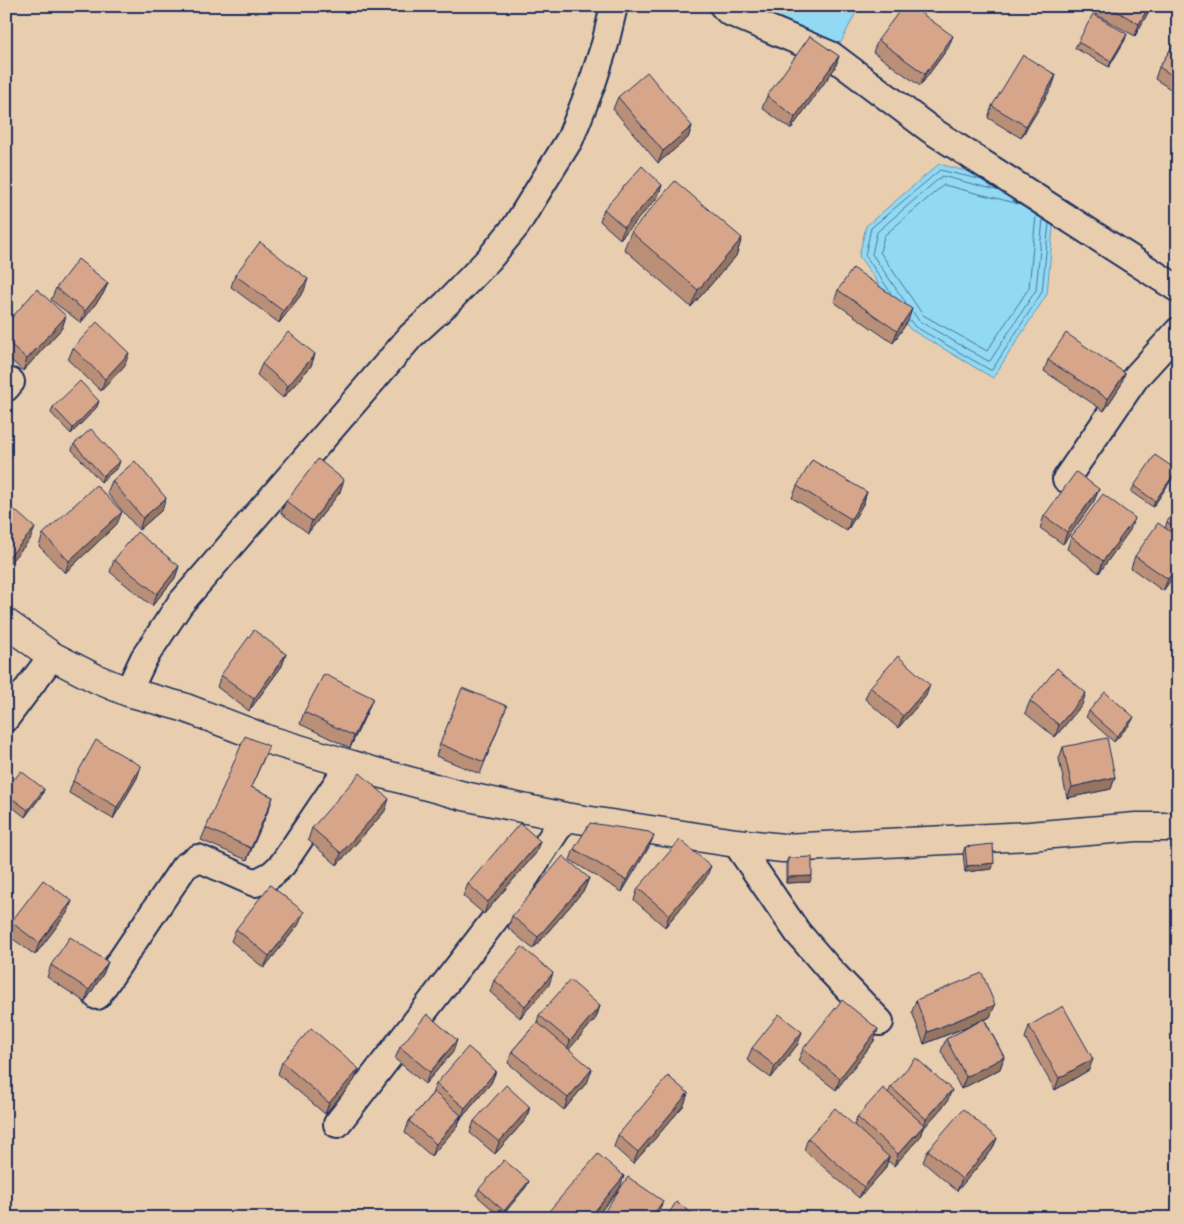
<svg xmlns="http://www.w3.org/2000/svg" width="1184" height="1224" font-family="Caveat,sans-serif">
	<style>
		.water { fill: #92daf3; stroke: #6296b7 }
		.lines { fill: none; stroke-linecap: round; stroke-linejoin: round }
		.shore { stroke: #4b739a; stroke-width: 1 }
		.street-casing { stroke: #1b2f5e; stroke-width: 30 }
		.secondary-casing { stroke: #1b2f5e; stroke-width: 31 }
		.street { stroke: #e8ceaf; stroke-width: 26 }
		.secondary { stroke: #e8ceaf; stroke-width: 28 }
		.wall { fill: #b98f77; stroke: #1b2f5e }
		.shaded-wall { fill: #967461; stroke: #1b2f5e }
		.building { fill: #d7a68a; stroke: #1b2f5e }
	</style>
	<rect width="100%" height="100%" fill="#e8ceaf"/>
	<filter id="ink" filterUnits="userSpaceOnUse"><feTurbulence type="fractalNoise" baseFrequency=".02" numOctaves="2"/><feDisplacementMap in="SourceGraphic" scale="10" xChannelSelector="R" yChannelSelector="G"/><feConvolveMatrix kernelMatrix="1 2 1 2 8 2 1 2 1" color-interpolation-filters="sRGB"/></filter>
	<g filter="url(#ink)">
		<path class="water" d="M758 6H859L837 50 807 55Z
			M939 164 1027 187 1055 205 1047 294 993 378 910 329 859 256 866 226Z"/>
		<g class="lines">
			<path class="shore" d="M944 185 1019 204 1036 215 1029 288 987 351 923 315 880 252 884 236Z
				M891 293 865 255 871 228 940 170 983 180
				M906 303 872 254 877 232 942 176 1000 191
				M913 312 919 321 988 361H990L1036 290 1043 219
				M910 320 914 326 990 370H992L1042 292 1049 223"/>
			<g class="street-casing">
				<path id="street" d="M723 6 729 12 831 55 931 130 1178 289
					M6 388 11 382
					M1066 479 1136 377 1178 331
					M128 692 144 658 180 604 411 336 446 304 489 259 516 226 570 139 592 84 605 44 614 6
					M6 718 52 656
					M736 843 798 933 830 970 880 1022
					M97 996 184 867 198 858 255 883 271 875 282 865 350 764
					M337 1124 515 893 565 817"/>
			</g>
			<g class="secondary-casing">
				<path id="secondary" d="M6 623 52 656 97 679 128 692 183 707 269 740 372 771 464 796 565 817 736 843 783 848 1029 836 1136 827H1178"/>
			</g>
			<use href="#street" class="street"/>
			<use href="#secondary" class="secondary"/>
		</g>
		<path class="wall" d="M1098 6H1151L1149 11 1135 36 1095 14Z
			M1178 38V94L1155 79 1159 67Z
			M878 40 948 48 920 86 873 52Z
			M1125 40 1109 67 1075 48 1078 42Z
			M839 56 835 68 791 129 762 108 767 96Z
			M1056 75 1052 87 1021 138 988 118 992 106Z
			M618 97 692 126 688 138 658 163 613 109Z
			M662 185 658 197 620 239 600 221 604 209Z
			M631 232 742 238 736 256 691 307 624 249Z
			M235 275 304 291 279 323 231 287Z
			M108 283 103 294 81 323 51 300 56 288Z
			M838 290 908 321 893 343 834 302Z
			M66 316 62 328 23 371 6 356V324Z
			M73 348 125 365 101 391 68 360Z
			M315 354 311 366 283 398 257 375 262 364Z
			M1048 360 1121 385 1104 411 1044 371Z
			M53 407H97L71 434 51 413Z
			M74 444 118 467 101 482 72 450Z
			M1174 476 1153 507 1131 492 1134 486Z
			M112 481 166 498 162 510 139 530 107 493Z
			M797 486 867 492 863 504 847 531 792 498Z
			M1099 489 1094 501 1063 544 1040 528 1044 516Z
			M340 492 308 533 281 513 286 501Z
			M1178 506V537L1165 528 1167 522Z
			M117 524 65 573 39 546 43 534Z
			M1130 530 1099 573 1067 549 1071 537Z
			M1178 537V570L1163 591 1131 568 1135 556Z
			M114 560 179 566 175 578 152 606 110 572Z
			M286 654 282 666 249 711 217 687 221 675Z
			M870 687 926 696 898 728 865 699Z
			M1030 701 1082 705 1055 737 1025 713Z
			M507 706 480 774 436 756 440 744Z
			M368 710 350 748 300 724 304 712Z
			M1089 711 1131 723 1114 742 1086 717Z
			M1063 747 1115 777 1111 789 1067 798 1059 759Z
			M264 758 251 787 273 797 247 860 201 840 206 828Z
			M141 766 137 778 113 819 69 793 73 781Z
			M44 789 42 795 25 817 6 802V790Z
			M385 811 337 865 308 840 312 828Z
			M540 841 536 853 484 914 463 896 468 884Z
			M649 847 622 892 570 860 574 849Z
			M965 847 992 869 965 872 963 853Z
			M788 858 810 882 786 883V864Z
			M589 878 584 890 533 949 508 928 512 916Z
			M706 878 665 927 634 900 638 888Z
			M72 901 67 913 35 955 6 934 11 922Z
			M299 924 264 968 231 941 236 929Z
			M108 962 103 974 85 1002 47 977 51 965Z
			M494 980 549 985 520 1018 490 992Z
			M916 1000 995 1005 990 1017 985 1020 1004 1057 1000 1069 961 1089 941 1051 946 1039 977 1023 924 1044 912 1012Z
			M600 1006 596 1018 569 1049 588 1081 564 1110 508 1063 512 1051 537 1022 539 1015Z
			M1029 1026 1089 1070 1055 1090 1025 1038Z
			M878 1029 874 1041 836 1090 798 1061 803 1049Z
			M798 1044 771 1078 747 1060 752 1048Z
			M400 1047 453 1052 425 1084 395 1059Z
			M282 1062 354 1081 325 1114 278 1074Z
			M496 1071 491 1083 460 1120 457 1127 431 1156 405 1133 409 1121 432 1094 436 1084Z
			M891 1087 947 1102 922 1130 920 1137 894 1166 888 1161 885 1169 859 1198 804 1150 808 1138 854 1126 857 1117 888 1093Z
			M688 1093 684 1105 633 1164 614 1147 618 1135Z
			M530 1107 526 1119 495 1154 470 1133 474 1121Z
			M997 1138 992 1150 957 1191 923 1162 928 1150Z
			M529 1181 526 1187 501 1217 476 1195 479 1189Z
			M620 1188 595 1218H546L549 1211Z"/>
		<path class="shaded-wall" d="M1149 6H1151L1149 11 1135 36 1139 24Z
			M1127 34 1125 40 1109 67 1111 61Z
			M953 36 948 48 920 86 925 74Z
			M839 56 835 68 791 129 795 117Z
			M1056 75 1052 87 1021 138 1026 126Z
			M692 126 688 138 658 163 663 151Z
			M662 185 658 197 620 239 624 227Z
			M742 238 736 256 691 307 698 290Z
			M308 279 304 291 279 323 283 311Z
			M108 283 103 294 81 323 85 311Z
			M912 309 908 321 893 343 897 331Z
			M66 316 62 328 23 371 27 359Z
			M129 353 125 365 101 391 105 379Z
			M315 354 311 366 283 398 288 386Z
			M1125 373 1121 385 1104 411 1108 399Z
			M99 401 97 407 71 434 73 428Z
			M120 461 118 467 101 482 103 476Z
			M1177 470 1174 476 1153 507 1155 501Z
			M344 480 340 492 308 533 312 521Z
			M1099 489 1094 501 1063 544 1067 532Z
			M867 492 863 504 847 531 851 519Z
			M166 498 162 510 139 530 143 518Z
			M122 512 117 524 65 573 69 561Z
			M1135 518 1130 530 1099 573 1103 561Z
			M35 528 30 540 6 567V560Z
			M1178 564V570L1163 591 1168 579Z
			M179 566 175 578 152 606 157 594Z
			M286 654 282 666 249 711 254 699Z
			M930 685 926 696 898 728 903 716Z
			M1086 693 1082 705 1055 737 1059 725Z
			M373 698 368 710 350 748 354 736Z
			M1134 717 1131 723 1114 742 1117 736Z
			M141 766 137 778 113 819 117 807Z
			M1115 777 1111 789 1067 798 1072 787Z
			M44 789 42 795 25 817 28 810Z
			M273 797 269 809 247 860 251 848Z
			M389 799 385 811 337 865 341 853Z
			M654 836 649 847 622 892 626 880Z
			M540 841 536 853 484 914 488 902Z
			M994 863 992 869 965 872 967 866Z
			M711 866 706 878 665 927 669 915Z
			M812 876 810 882 786 883 788 877Z
			M589 878 584 890 533 949 538 937Z
			M72 901 67 913 35 955 39 943Z
			M304 912 299 924 264 968 269 956Z
			M108 962 103 974 85 1002 89 990Z
			M553 973 549 985 520 1018 525 1006Z
			M995 1005 990 1017 924 1044 928 1032Z
			M600 1006 596 1018 566 1053 570 1041Z
			M878 1029 874 1041 836 1090 840 1078Z
			M802 1032 798 1044 771 1078 775 1066Z
			M457 1040 453 1052 425 1084 430 1072Z
			M1004 1057 1000 1069 961 1089 966 1077Z
			M1093 1059 1089 1070 1055 1090 1059 1078Z
			M359 1069 354 1081 325 1114 329 1103Z
			M592 1069 588 1081 564 1110 568 1098Z
			M496 1071 491 1083 460 1120 465 1108Z
			M952 1090 947 1102 922 1130 920 1137 894 1166 898 1154 924 1126 926 1119Z
			M688 1093 684 1105 633 1164 638 1152Z
			M530 1107 526 1119 495 1154 499 1142Z
			M461 1115 457 1127 431 1156 436 1144Z
			M997 1138 992 1150 957 1191 962 1179Z
			M889 1157 885 1169 859 1198 864 1187Z
			M624 1176 620 1188 595 1218H589Z
			M529 1181 526 1187 501 1217 504 1211Z
			M663 1201 659 1213 655 1218H651Z"/>
		<path class="building" d="M903 6H911L953 36 925 74 878 40Z
			M1108 6H1149L1139 24Z
			M1093 14 1127 34 1111 61 1078 42Z
			M810 36 839 56 795 117 767 96Z
			M1178 38V79L1159 67Z
			M1023 55 1056 75 1026 126 992 106Z
			M647 72 692 126 663 151 618 97Z
			M642 166 662 185 624 227 604 209Z
			M675 181 742 238 698 290 631 232Z
			M260 242 308 279 283 311 235 275Z
			M78 259 108 283 85 311 56 288Z
			M853 268 912 309 897 331 838 290Z
			M37 289 66 316 27 359 6 340V324Z
			M97 322 129 353 105 379 73 348Z
			M288 332 315 354 288 386 262 364Z
			M1066 333 1125 373 1108 399 1048 360Z
			M80 381 99 401 73 428 53 407Z
			M91 429 120 461 103 476 74 444Z
			M1155 455 1177 470 1155 501 1134 486Z
			M318 459 344 480 312 521 286 501Z
			M812 460 867 492 851 519 797 486Z
			M135 461 166 498 143 518 112 481Z
			M1076 472 1099 489 1067 532 1044 516Z
			M96 485 122 512 69 561 43 534Z
			M1103 494 1135 518 1103 561 1071 537Z
			M8 504 35 528 6 560V506Z
			M1178 506V529L1167 522Z
			M1158 523 1178 537V564L1168 579 1135 556Z
			M137 532 179 566 157 594 114 560Z
			M254 630 286 654 254 699 221 675Z
			M898 656 930 685 903 716 870 687Z
			M1057 668 1086 693 1059 725 1030 701Z
			M324 674 373 698 354 736 304 712Z
			M462 688 507 706 484 762 440 744Z
			M1105 692 1134 717 1117 736 1089 711Z
			M245 736 269 746 251 787 273 797 251 848 206 828Z
			M1107 738 1115 777 1072 787 1063 747Z
			M96 740 141 766 117 807 73 781Z
			M21 771 44 789 28 810 6 794V790Z
			M360 773 389 799 341 853 312 828Z
			M520 823 540 841 488 902 468 884Z
			M590 823 649 832 654 836 626 880 574 849Z
			M680 840 711 866 669 915 638 888Z
			M993 844 994 863 967 866 965 847Z
			M563 856 589 878 538 937 512 916Z
			M812 857V876L788 877V858Z
			M43 880 72 901 39 943 11 922Z
			M270 885 304 912 269 956 236 929Z
			M70 937 108 962 89 990 51 965Z
			M522 947 553 973 525 1006 494 980Z
			M982 973 995 1005 928 1032 916 1000Z
			M570 980 600 1006 570 1041 539 1015Z
			M842 1000 878 1029 840 1078 803 1049Z
			M1063 1006 1093 1059 1059 1078 1029 1026Z
			M427 1014 457 1040 430 1072 400 1047Z
			M779 1014 802 1032 775 1066 752 1048Z
			M984 1019 1004 1057 966 1077 946 1039Z
			M537 1022 592 1069 568 1098 512 1051Z
			M311 1028 359 1069 329 1103 282 1062Z
			M468 1047 496 1071 465 1108 436 1084Z
			M916 1058 952 1090 926 1119 891 1087Z
			M668 1076 688 1093 638 1152 618 1135Z
			M506 1085 530 1107 499 1142 474 1121Z
			M883 1088 924 1125 898 1154 857 1117Z
			M434 1092 461 1115 436 1144 409 1121Z
			M835 1108 889 1157 864 1187 808 1138Z
			M963 1109 997 1138 962 1179 928 1150Z
			M598 1154 624 1176 589 1218H557L549 1211Z
			M504 1160 529 1181 504 1211 479 1189Z
			M628 1177 663 1201 651 1218H600Z
			M676 1202 698 1218H666Z"/>
	</g>
	<rect width="1184" height="1224" fill="none" stroke="#e8ceaf" stroke-width="25"/>
	<rect x="12" y="12" width="1159" height="1199" fill="none" stroke="#1b2f5e" stroke-width="2" filter="url(#ink)"/>
</svg>
